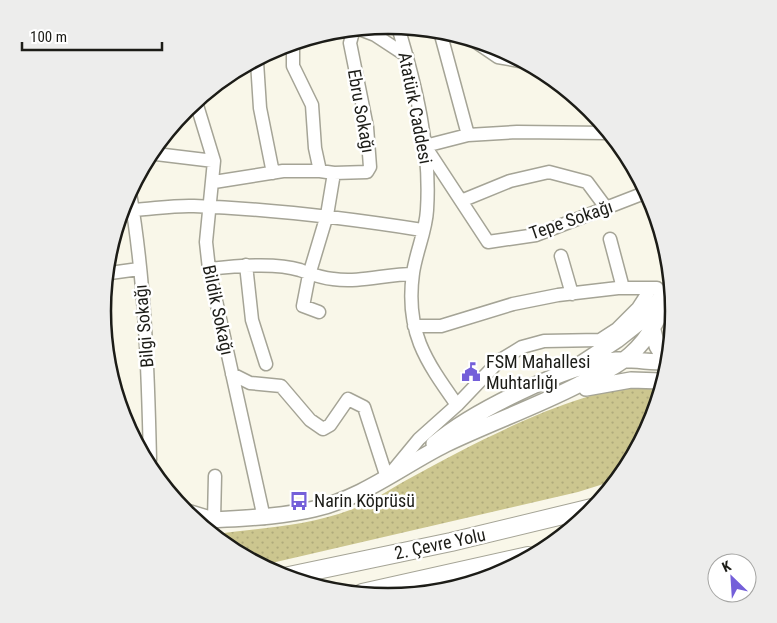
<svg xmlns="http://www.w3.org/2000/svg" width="777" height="623" font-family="'Roboto Condensed',sans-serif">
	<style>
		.green { fill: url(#green-dots) }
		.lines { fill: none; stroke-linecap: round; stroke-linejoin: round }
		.minor-casing { stroke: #a5a496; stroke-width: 15 }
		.major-casing { stroke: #a5a496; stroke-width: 18 }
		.highway-casing { stroke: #a5a496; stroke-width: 20 }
		.minor { stroke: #fff; stroke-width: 12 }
		.major { stroke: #fff; stroke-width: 15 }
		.highway { stroke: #fff; stroke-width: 18 }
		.labels { text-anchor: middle; stroke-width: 5; stroke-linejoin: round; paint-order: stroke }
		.street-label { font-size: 18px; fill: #1c1c17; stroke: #fff }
		.poi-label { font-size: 18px; fill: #1c1c17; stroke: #fff; text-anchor: start }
		.rim { fill: none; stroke: #1c1c17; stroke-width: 2.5 }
	</style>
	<defs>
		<pattern id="green-dots" width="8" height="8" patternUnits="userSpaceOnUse" patternTransform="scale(1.25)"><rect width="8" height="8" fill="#ccc68f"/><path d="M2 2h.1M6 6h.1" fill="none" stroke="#afaa7b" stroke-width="1.8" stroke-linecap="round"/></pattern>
	</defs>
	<rect width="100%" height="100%" fill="#f9f7e9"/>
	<path class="green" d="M660 386 653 421 613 481 578 492 263 565 216 534C260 528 308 526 350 510 372 502 393 487 414 476 474 443 592 380 660 386Z"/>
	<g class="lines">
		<g class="minor-casing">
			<path id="minor" d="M398 27C416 86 431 148 427 210 426 231 416 252 413 273 405 331 425 360 457 405
				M362 30 375 35 407 56
				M441 35 468 135
				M476 42 498 57 520 61
				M257 62 260 108 273 173
				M196 102 214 161 206 242 209 269 264 518
				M607 133 517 132 468 135 425 146 488 242 536 235 647 192
				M156 154 214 161
				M320 171 334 173 367 172 370 167 367 127 350 43 353 32
				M214 182 283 171H320L315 148 312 105 293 66V44
				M130 193C145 280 148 371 150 460
				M461 201 510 181 549 172 587 182 607 209
				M133 210C153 209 174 205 194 206 271 209 346 218 422 230
				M610 239 623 288
				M561 256 572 294
				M246 265 252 320 266 364
				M209 269C234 266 275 262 300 270 311 274 321 278 333 279 360 283 386 274 413 274
				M110 273 139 269
				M319 312 303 306 309 275 327 215 334 173
				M414 326H441L513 304 558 295 618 288H657
				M232 374 250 383 281 386 310 420 323 429 330 425 348 399 364 407 387 478
				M391 473 419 439 457 405 499 361 522 347 544 341 600 340 617 329 638 308 651 288
				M214 520 215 476"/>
		</g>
		<g class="major-casing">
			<path id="major" d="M653 330 657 346 665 359
				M582 363 617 340 641 321 665 293
				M586 388 631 380 661 381
				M434 444C470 413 567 364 616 360 632 359 649 362 665 362
				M184 511 210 519
				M197 521C236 518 276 518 314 509 363 498 402 466 446 444 490 423 535 407 578 385 596 376 615 368 630 355 652 336 661 313 670 287"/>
		</g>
		<g class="highway-casing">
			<path id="highway" d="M284 577 451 542 596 507
				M362 593 528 556"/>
		</g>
		<use href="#minor" class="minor"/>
		<use href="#major" class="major"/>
		<use href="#highway" class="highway"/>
	</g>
	<defs>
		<g id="civic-bare" transform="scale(1.5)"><path d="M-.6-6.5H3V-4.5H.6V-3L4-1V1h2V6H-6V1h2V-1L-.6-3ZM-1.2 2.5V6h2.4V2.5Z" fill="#745fd9" stroke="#fff" stroke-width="2.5" paint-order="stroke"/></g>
		<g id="bus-bare" transform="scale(1.5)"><path d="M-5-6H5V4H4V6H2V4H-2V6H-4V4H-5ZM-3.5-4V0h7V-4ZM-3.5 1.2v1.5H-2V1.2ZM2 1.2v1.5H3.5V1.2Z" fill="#745fd9" stroke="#fff" stroke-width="2.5" paint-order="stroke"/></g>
	</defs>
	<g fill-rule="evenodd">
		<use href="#civic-bare" x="471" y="372"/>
		<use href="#bus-bare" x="299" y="501"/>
	</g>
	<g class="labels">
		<g class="street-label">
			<text transform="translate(415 108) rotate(79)" y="6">Atatürk Caddesi</text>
			<text transform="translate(361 111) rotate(80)" y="6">Ebru Sokağı</text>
			<text transform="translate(571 220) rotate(-19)" y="6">Tepe Sokağı</text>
			<text transform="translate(218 310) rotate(78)" y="6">Bildik Sokağı</text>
			<text transform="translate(144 326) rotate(-95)" y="6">Bilgi Sokağı</text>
			<text transform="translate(440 544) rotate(-12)" y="6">2. Çevre Yolu</text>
		</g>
		<g class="poi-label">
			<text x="486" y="368">FSM Mahallesi<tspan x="486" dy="21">Muhtarlığı</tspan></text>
			<text x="314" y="507">Narin Köprüsü</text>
		</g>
	</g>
	<path d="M0 0H777V623H0ZM111 311a277 277 0 1 1 554 0a277 277 0 1 1-554 0Z" fill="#ededec" fill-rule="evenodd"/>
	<path class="rim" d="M111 311a277 277 0 1 1 554 0a277 277 0 1 1-554 0Z"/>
	<g transform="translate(732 578) rotate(335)"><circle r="24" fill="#ffffff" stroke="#a4a4a2"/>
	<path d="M0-4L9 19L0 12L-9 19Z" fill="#745fd9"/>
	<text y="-8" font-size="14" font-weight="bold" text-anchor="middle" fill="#1c1c17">K</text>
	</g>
	<path d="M22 42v8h140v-8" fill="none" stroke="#1c1c17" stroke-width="2.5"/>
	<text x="30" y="42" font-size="15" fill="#1c1c17" stroke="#ffffff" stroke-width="4" paint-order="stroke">100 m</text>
</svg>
